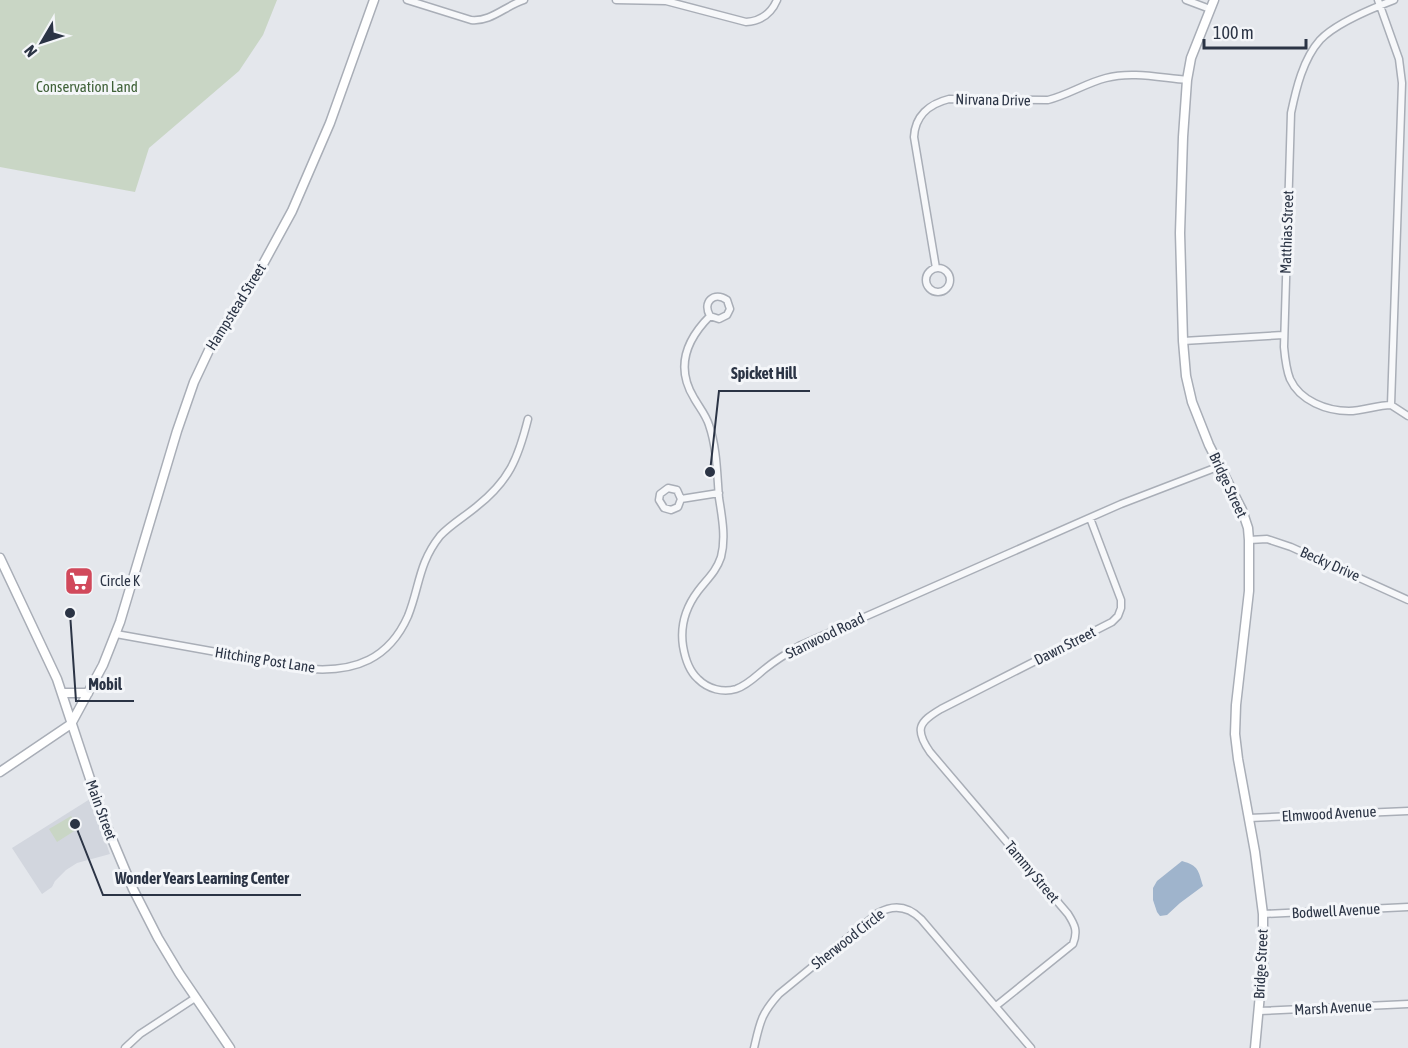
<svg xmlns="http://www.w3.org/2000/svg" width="1408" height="1048" font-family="'Asap Condensed',sans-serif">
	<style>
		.built { fill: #d2d6de }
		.green { fill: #c9d6c5 }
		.water { fill: #9fb4cc }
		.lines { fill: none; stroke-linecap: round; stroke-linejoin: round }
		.street-casing { stroke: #a9aeb7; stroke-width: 9 }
		.secondary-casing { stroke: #a9aeb7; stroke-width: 11 }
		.street { stroke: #f7f8fa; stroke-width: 6 }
		.secondary { stroke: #fff; stroke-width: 8 }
		.labels { text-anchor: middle; stroke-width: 6; stroke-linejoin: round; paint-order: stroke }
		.park-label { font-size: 15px; fill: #3f6138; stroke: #f4f6f9 }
		.street-label { font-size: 15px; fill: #2b3445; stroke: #f4f6f9 }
		.poi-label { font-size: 15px; fill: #2b3445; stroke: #f4f6f9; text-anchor: start }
		.leader { fill: none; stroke: #2b3445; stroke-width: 2 }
		.callout-dot { fill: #2b3445; stroke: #f4f6f9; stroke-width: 2 }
		.callout-label { font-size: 16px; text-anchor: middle; font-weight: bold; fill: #2b3445; stroke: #f4f6f9; stroke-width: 6; stroke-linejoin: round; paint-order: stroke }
	</style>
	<rect width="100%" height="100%" fill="#e4e7ec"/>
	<path class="built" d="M90 799 110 854 77 863 66 870 55 881 52 887 42 894 12 848Z"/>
	<path class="green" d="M0 0H277L263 35 239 71 149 148 135 192 0 167Z
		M71 816 79 828 57 842 49 829Z"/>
	<path class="water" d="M1182 861C1199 866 1198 870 1203 886L1180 903 1167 915 1160 916 1157 912 1153 900V888L1157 881Z"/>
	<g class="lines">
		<g class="street-casing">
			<path id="street" d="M407 0 471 20C491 22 505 6 524 0
				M616 0 666 1 746 22C761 21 771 14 777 0
				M1186 0 1210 9
				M1378 0 1399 59 1402 83 1391 405
				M1394 0C1373 8 1335 24 1320 40 1303 59 1296 89 1291 113L1284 347C1285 358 1286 369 1290 379 1300 401 1327 411 1349 411 1363 411 1377 405 1391 405L1408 416
				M936 268 914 137C915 116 929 104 949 99L1048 100C1068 95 1086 83 1106 78 1132 71 1161 78 1187 80
				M926 280a12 12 0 1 1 24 0a12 12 0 1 1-24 0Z
				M710 316 719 319 727 315 730 309 727 300C714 291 702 302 710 316 687 339 675 367 694 398 699 407 706 415 709 425 717 448 717 474 719 498 722 517 726 538 721 557 716 572 707 579 698 591 686 607 680 626 683 646 685 658 689 671 698 679 708 689 723 693 736 689 748 685 757 675 766 668 777 659 789 652 801 645L1121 504 1220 466
				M1183 341 1283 335
				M681 499 677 490 668 488 660 494 659 500 664 508 671 510 678 507 681 499 719 493
				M1249 540 1267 539 1291 547 1408 600
				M116 634 311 669C355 672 389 659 408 616 420 586 418 564 440 536 450 525 464 517 476 507 509 481 518 459 528 419
				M1249 818 1408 811
				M1263 914 1408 907
				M996 1006 1073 944C1078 931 1075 925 1068 914L930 752C914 729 919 722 941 709L1112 622 1118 616 1121 608V600L1090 518
				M1259 1011 1408 1004
				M125 1048 140 1034 195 998
				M754 1048C760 1022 761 1014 779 994L878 913C894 904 908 906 921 919L1031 1048"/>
		</g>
		<g class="secondary-casing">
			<path id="secondary" d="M1214 0 1191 58 1187 80 1183 137 1180 233 1183 341 1186 376 1192 402 1209 445 1242 510 1248 528 1249 540V591L1236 705 1235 734 1238 759 1255 852 1263 914V962L1255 1048
				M0 558 57 679 102 815 133 889 158 938 179 973 230 1048
				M62 693H88
				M0 772 71 724 103 665 120 622 177 431 194 382 210 348 256 277 292 211 330 123 374 0"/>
		</g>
		<use href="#street" class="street"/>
		<use href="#secondary" class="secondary"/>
	</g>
	<defs>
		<g id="supermarket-square" transform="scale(1.5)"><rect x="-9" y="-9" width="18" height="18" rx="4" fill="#d1495b" stroke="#f4f6f9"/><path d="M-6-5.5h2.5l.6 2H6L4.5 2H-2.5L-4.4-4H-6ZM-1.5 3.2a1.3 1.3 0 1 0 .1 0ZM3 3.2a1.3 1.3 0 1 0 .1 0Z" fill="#fff"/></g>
	</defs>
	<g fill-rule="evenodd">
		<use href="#supermarket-square" x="79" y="581"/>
	</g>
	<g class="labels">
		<g class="park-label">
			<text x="87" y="92">Conservation Land</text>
		</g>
		<g class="street-label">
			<text transform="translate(993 100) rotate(1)" y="5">Nirvana Drive</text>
			<text transform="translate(1287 232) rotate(-88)" y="5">Matthias Street</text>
			<text transform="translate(236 307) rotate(-58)" y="5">Hampstead Street</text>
			<text transform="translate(1228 485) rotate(65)" y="5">Bridge Street</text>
			<text transform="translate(1330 564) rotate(24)" y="5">Becky Drive</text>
			<text transform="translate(825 636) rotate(-26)" y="5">Stanwood Road</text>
			<text transform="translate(1065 646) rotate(-27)" y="5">Dawn Street</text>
			<text transform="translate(265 660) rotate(9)" y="5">Hitching Post Lane</text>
			<text transform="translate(101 810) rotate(70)" y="5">Main Street</text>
			<text transform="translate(1329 814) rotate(-3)" y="5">Elmwood Avenue</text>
			<text transform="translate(1032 872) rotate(50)" y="5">Tammy Street</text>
			<text transform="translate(1336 911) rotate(-3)" y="5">Bodwell Avenue</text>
			<text transform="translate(848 939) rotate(-38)" y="5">Sherwood Circle</text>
			<text transform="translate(1261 964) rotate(-87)" y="5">Bridge Street</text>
			<text transform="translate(1333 1008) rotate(-3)" y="5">Marsh Avenue</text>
		</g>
		<g class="poi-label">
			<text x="100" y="586">Circle K</text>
		</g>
	</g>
	<path class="leader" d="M710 472L719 391H810M70 613L76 701H134M75 824L103 895H301"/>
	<g class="callout-dot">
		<circle cx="710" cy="472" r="6"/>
		<circle cx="70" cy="613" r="6"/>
		<circle cx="75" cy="824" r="6"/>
	</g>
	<g class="callout-label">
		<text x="764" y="379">Spicket Hill</text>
		<text x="105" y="690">Mobil</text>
		<text x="202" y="884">Wonder Years Learning Center</text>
	</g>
	<g transform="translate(42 42) rotate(231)" stroke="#f4f6f9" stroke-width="4.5" paint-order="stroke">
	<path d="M0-4.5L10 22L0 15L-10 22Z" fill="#2b3445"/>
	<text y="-9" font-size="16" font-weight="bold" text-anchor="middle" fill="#2b3445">N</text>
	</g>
	<path d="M1204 39v9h102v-9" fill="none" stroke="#2b3445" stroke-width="3"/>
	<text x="1213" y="39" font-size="18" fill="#2b3445" stroke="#f4f6f9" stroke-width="4.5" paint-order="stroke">100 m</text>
</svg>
